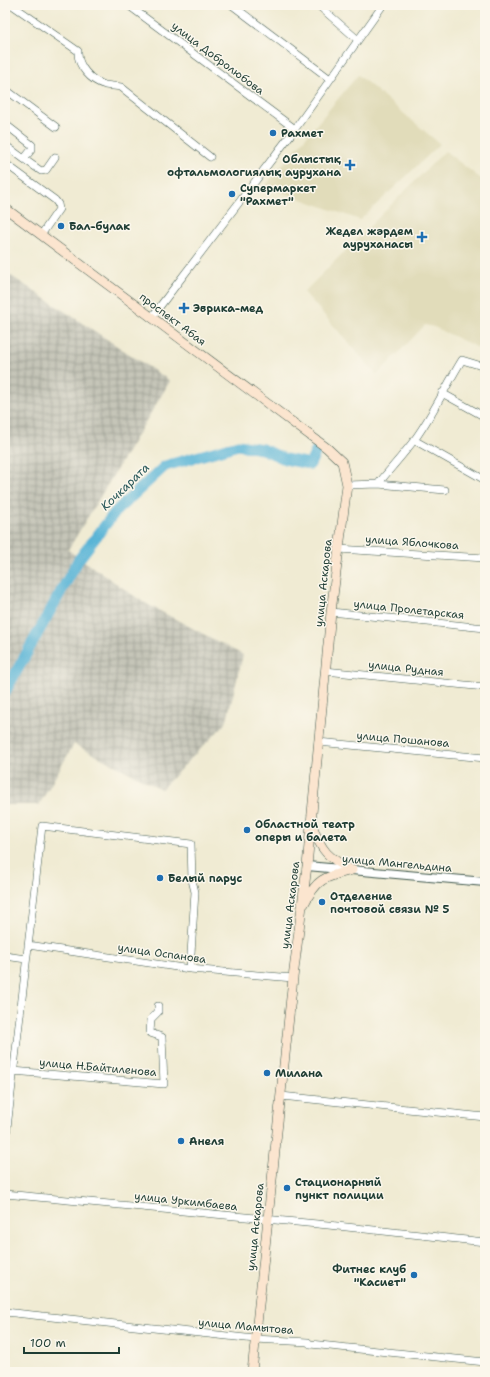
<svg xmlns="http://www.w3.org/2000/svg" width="490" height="1377" font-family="'Shantell Sans',sans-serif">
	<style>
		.built { fill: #e1dcba }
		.industrial { fill: url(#industrial-grid) }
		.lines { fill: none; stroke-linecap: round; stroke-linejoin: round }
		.river { stroke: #58b4d6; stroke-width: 11 }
		.minor-casing { stroke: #3e574c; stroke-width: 8 }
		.tertiary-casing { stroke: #3e574c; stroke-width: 10 }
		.secondary-casing { stroke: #3e574c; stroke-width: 10 }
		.minor { stroke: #fff; stroke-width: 7 }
		.tertiary { stroke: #fff; stroke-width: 8 }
		.secondary { stroke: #fbe5cf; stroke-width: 9 }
		.poi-dot { fill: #1f6fb2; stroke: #fbf7ec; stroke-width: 1.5 }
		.labels { text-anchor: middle; stroke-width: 3; stroke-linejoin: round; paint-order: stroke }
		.street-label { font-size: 11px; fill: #1f3d34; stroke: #fbf7ec }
		.poi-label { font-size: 11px; font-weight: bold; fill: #1f3d34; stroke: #fbf7ec; text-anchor: start }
		.water-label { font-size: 12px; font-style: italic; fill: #2d5b5c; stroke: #fbf7ec }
	</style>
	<defs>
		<pattern id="industrial-grid" width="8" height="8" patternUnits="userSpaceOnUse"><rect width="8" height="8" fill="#c5c5b8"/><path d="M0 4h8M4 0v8" fill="none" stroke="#9fa196"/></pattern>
	</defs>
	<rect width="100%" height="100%" fill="#fbf7ec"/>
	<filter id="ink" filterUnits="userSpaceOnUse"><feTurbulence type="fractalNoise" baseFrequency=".025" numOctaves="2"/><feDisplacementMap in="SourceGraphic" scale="8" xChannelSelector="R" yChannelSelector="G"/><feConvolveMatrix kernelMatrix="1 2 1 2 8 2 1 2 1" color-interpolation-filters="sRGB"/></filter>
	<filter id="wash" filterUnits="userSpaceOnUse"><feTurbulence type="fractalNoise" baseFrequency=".012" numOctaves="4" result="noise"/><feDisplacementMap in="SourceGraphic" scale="16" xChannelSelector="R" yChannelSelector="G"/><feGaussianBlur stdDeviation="0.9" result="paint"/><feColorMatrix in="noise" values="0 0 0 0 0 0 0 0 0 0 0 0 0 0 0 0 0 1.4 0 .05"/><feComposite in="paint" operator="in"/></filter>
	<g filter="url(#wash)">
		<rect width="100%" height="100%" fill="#f0ebd3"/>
		<path class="built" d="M358 75 440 144 360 220 265 186Z
			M445 151 485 182V351L434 327 425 325 377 375 304 292Z"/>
		<path class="industrial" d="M5 272 170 381 68 550 143 602 243 655 226 723 161 789 74 744 39 805H5Z"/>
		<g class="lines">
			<path class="river" d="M5 692 79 559 116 511 165 466 238 445 262 449 285 459 310 464 317 449"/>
		</g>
	</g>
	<g filter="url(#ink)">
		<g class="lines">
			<g class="minor-casing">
				<path id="minor" d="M12 5 78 51C77 66 91 81 105 85 110 86 116 86 121 87L210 157
					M128 5 295 129
					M232 5 330 79
					M318 5 358 40
					M5 89 56 127
					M5 124 32 145V149L24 159 41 171 46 170 55 157
					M5 145 24 159
					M6 164 55 200 58 204 59 209 41 235
					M151 318 295 129 383 5
					M442 393 485 417
					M414 440 485 480
					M378 484 445 490
					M347 485 378 484C390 469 404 454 415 439 433 414 446 386 462 360L485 367
					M338 549 485 558
					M331 612 485 628
					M325 671 485 687
					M318 742 485 758
					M28 945 190 969 293 978
					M5 956 26 959
					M13 1071 164 1084 162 1037 150 1033 151 1019 158 1012V1006
					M281 1096 485 1117
					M5 1145 42 826 191 844 192 880 195 892 190 969
					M5 1194 328 1225 485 1242
					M5 1312 255 1339 308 1342 310 1344 485 1362"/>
			</g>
			<g class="tertiary-casing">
				<path id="tertiary" d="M307 866 485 882"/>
			</g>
			<g class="secondary-casing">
				<path id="secondary" d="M5 208 327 448 342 462 347 485 331 612 307 866 293 978 252 1372
					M312 825C321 851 328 858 352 870
					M304 904C317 878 325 877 352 870"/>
			</g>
			<use href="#minor" class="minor"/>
			<use href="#tertiary" class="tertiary"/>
			<use href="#secondary" class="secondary"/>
		</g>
	</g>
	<g class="poi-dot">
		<circle cx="273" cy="133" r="4"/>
		<path d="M348 159h4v4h4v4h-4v4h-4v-4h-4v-4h4z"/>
		<circle cx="232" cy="194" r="4"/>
		<circle cx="61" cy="226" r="4"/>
		<path d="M420 231h4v4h4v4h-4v4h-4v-4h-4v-4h4z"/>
		<path d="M182 302h4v4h4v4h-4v4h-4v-4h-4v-4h4z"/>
		<circle cx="247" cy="830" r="4"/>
		<circle cx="160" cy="878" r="4"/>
		<circle cx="322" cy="902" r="4"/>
		<circle cx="267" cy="1073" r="4"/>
		<circle cx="181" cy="1141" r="4"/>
		<circle cx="287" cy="1188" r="4"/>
		<circle cx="414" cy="1275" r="4"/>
	</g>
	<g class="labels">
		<g class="street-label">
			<text transform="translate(218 58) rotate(37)" y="4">улица Добролюбова</text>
			<text transform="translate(173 319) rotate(37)" y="4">проспект Абая</text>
			<text transform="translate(412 542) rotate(4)" y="4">улица Яблочкова</text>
			<text transform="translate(323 583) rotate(-84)" y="4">улица Аскарова</text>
			<text transform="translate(409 609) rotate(6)" y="4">улица Пролетарская</text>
			<text transform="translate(406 668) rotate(6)" y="4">улица Рудная</text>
			<text transform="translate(403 739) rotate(5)" y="4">улица Пошанова</text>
			<text transform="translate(397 863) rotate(5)" y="4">улица Мангельдина</text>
			<text transform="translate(290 905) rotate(-83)" y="4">улица Аскарова</text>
			<text transform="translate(162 953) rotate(8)" y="4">улица Оспанова</text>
			<text transform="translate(98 1067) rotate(5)" y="4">улица Н.Байтиленова</text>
			<text transform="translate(186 1201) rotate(6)" y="4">улица Уркимбаева</text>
			<text transform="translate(255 1227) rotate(-84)" y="4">улица Аскарова</text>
			<text transform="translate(246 1326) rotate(5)" y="4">улица Мамытова</text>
		</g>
		<g class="poi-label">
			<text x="281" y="137">Рахмет</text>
			<text x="341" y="163" text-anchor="end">Облыстық<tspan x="341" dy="13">офтальмологиялық аурухана</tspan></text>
			<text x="240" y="192">Супермаркет<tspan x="240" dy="13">"Рахмет"</tspan></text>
			<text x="69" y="230">Бал-булак</text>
			<text x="413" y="235" text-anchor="end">Жедел жәрдем<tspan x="413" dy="13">ауруханасы</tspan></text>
			<text x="193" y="312">Эврика-мед</text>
			<text x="255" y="828">Областной театр<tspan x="255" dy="13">оперы и балета</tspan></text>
			<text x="168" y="882">Белый парус</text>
			<text x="330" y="900">Отделение<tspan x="330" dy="13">почтовой связи № 5</tspan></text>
			<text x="275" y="1077">Милана</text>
			<text x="189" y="1145">Анеля</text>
			<text x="295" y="1186">Стационарный<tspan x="295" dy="13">пункт полиции</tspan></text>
			<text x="406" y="1273" text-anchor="end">Фитнес клуб<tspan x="406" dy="13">"Касиет"</tspan></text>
		</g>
		<g class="water-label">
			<text transform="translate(125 487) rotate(-44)" y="4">Кочкарата</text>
		</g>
	</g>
	<rect width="490" height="1377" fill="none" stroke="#fbf7ec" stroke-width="20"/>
	<path d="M24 1347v6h95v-6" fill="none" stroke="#1f3d34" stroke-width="2"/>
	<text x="30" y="1347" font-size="12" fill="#1f3d34" stroke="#fbf7ec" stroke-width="3" paint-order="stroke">100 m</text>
</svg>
